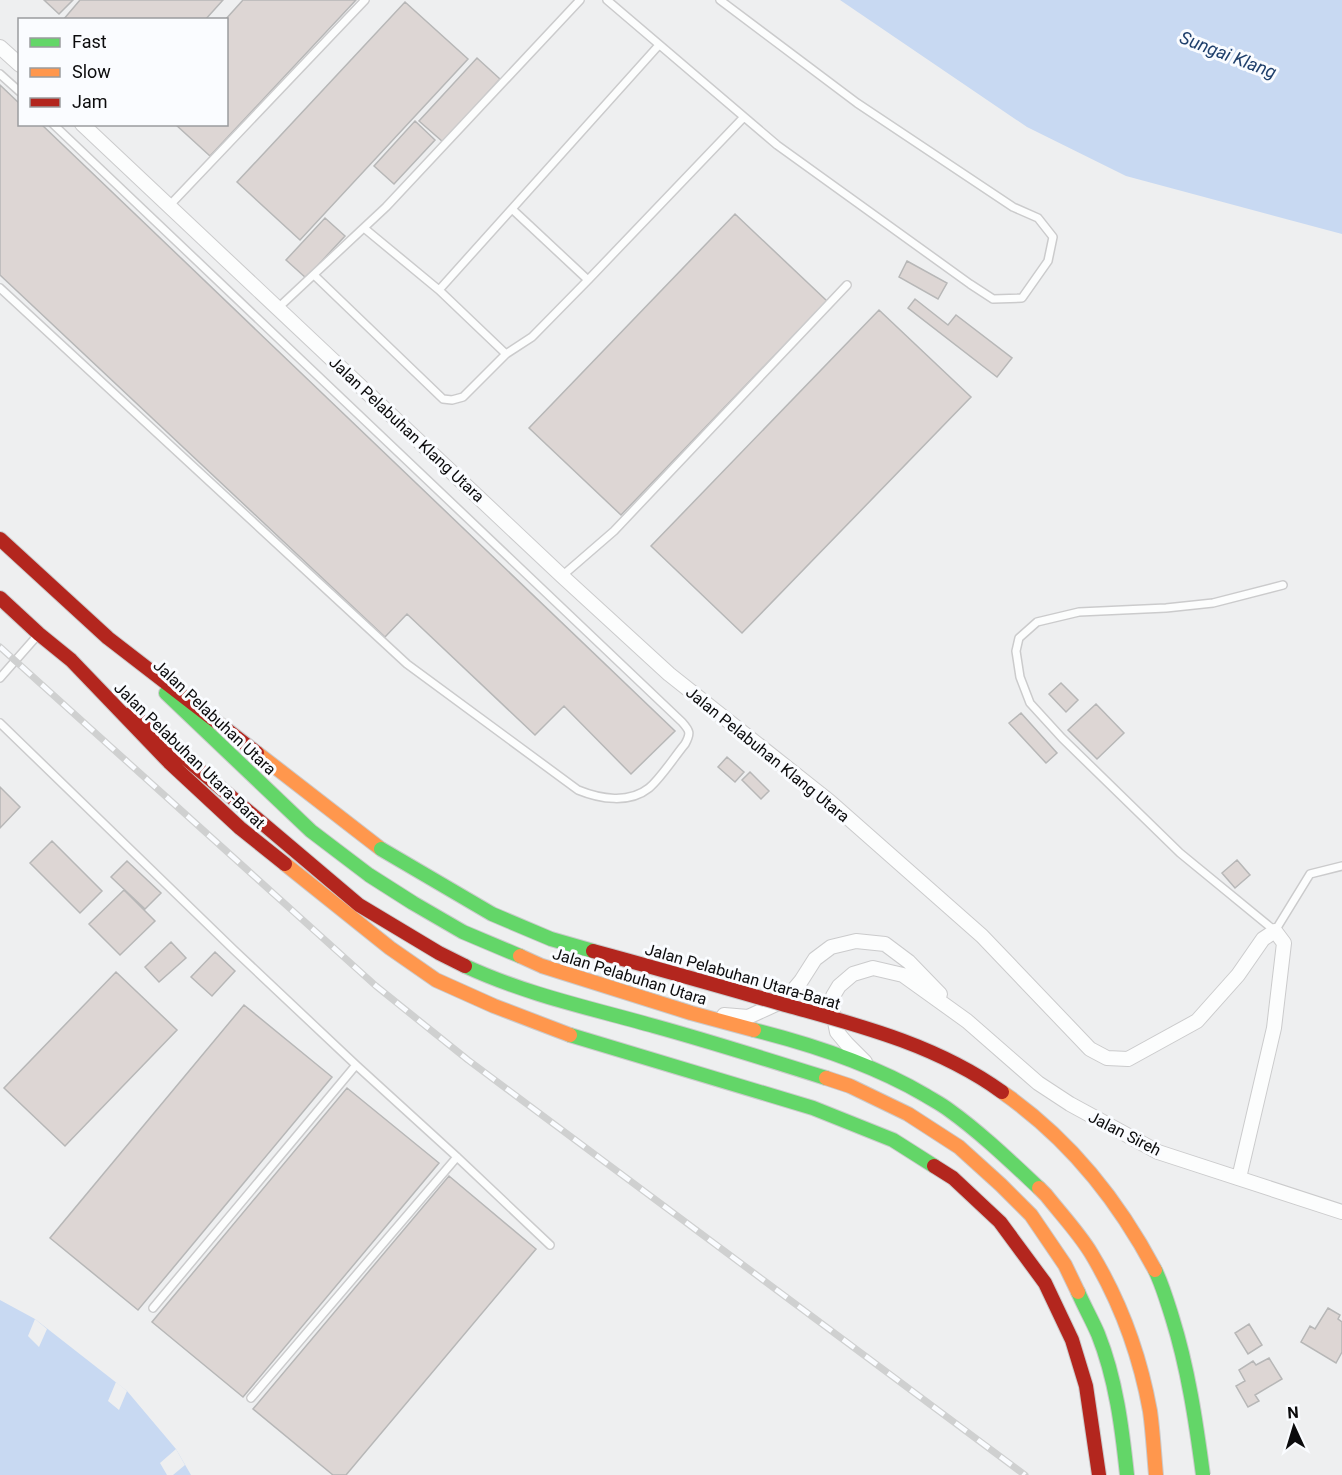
<svg xmlns="http://www.w3.org/2000/svg" width="1342" height="1475" font-family="Roboto,sans-serif">
	<style>
		.water { fill: #c8d9f2 }
		.pier { fill: #eeeff0 }
		.building { fill: #ddd6d4; stroke: #b7b7b7; stroke-width: 1.5 }
		.lines { fill: none; stroke-linecap: round; stroke-linejoin: round }
		.lane-casing { stroke: #cbcbcc; stroke-width: 10 }
		.street-casing { stroke: #cbcbcc; stroke-width: 16 }
		.fast-casing { stroke: #cbcbcc; stroke-width: 16 }
		.slow-casing { stroke: #cbcbcc; stroke-width: 16 }
		.jam-casing { stroke: #cbcbcc; stroke-width: 16 }
		.lane { stroke: #fcfdfd; stroke-width: 7 }
		.street { stroke: #fcfdfd; stroke-width: 14 }
		.fast { stroke: #63d668; stroke-width: 14 }
		.slow { stroke: #ff974d; stroke-width: 14 }
		.jam { stroke: #b3261e; stroke-width: 14 }
		.rail-casing { stroke: #cfd0d0; stroke-width: 7 }
		.rail { stroke: #fafcff; stroke-width: 4.5; stroke-dasharray: 14; stroke-linecap: butt }
		.fast-bridge-casing { stroke: #cbcbcc; stroke-width: 16; stroke-linecap: butt }
		.slow-bridge-casing { stroke: #cbcbcc; stroke-width: 16; stroke-linecap: butt }
		.jam-bridge-casing { stroke: #cbcbcc; stroke-width: 16; stroke-linecap: butt }
		.fast-bridge { stroke: #63d668; stroke-width: 14 }
		.slow-bridge { stroke: #ff974d; stroke-width: 14 }
		.jam-bridge { stroke: #b3261e; stroke-width: 14 }
		.labels { text-anchor: middle; stroke-width: 6; stroke-linejoin: round; paint-order: stroke }
		.street-label { font-size: 16px; fill: #0b0b0c; stroke: #fafcff }
		.water-label { font-size: 18px; font-style: italic; fill: #20406c; stroke: #fafcff }
	</style>
	<rect width="100%" height="100%" fill="#eeeff0"/>
	<path class="water" d="M840 0H1342V234L1126 176 1027 127Z
		M0 1300 35 1319 127 1391 176 1449 191 1475H0Z"/>
	<path class="pier" d="M35 1319 47 1329 39 1347 28 1336Z
		M116 1382 127 1391 119 1410 108 1401Z
		M176 1449 185 1465 173 1475H167L160 1463Z"/>
	<path class="building" d="M44 0H73L59 14Z
		M80 0H223L205 20H63Z
		M243 0H356L210 156 175 124H226V20H225Z
		M405 2 468 59 300 240 237 182Z
		M477 58 500 79 443 142 419 121Z
		M0 85 20 104V124H41L675 731 631 774 564 706 535 735 407 614 385 637 0 275Z
		M415 121 435 140 394 184 374 166Z
		M735 214 827 301 621 515 529 428Z
		M325 218 345 236 306 278 286 260Z
		M907 261 947 283 938 299 899 277Z
		M915 299 948 325 956 315 1012 358 997 377 908 308Z
		M879 310 971 397 742 633 651 546Z
		M1061 683 1078 700 1066 712 1049 694Z
		M1096 704 1124 733 1097 759 1068 730Z
		M1021 713 1057 753 1046 763 1009 723Z
		M727 757 744 772 735 782 718 767Z
		M750 772 769 791 761 799 742 780Z
		M0 787 20 807 0 828Z
		M52 841 102 891 80 913 30 863Z
		M1237 860 1250 875 1235 888 1222 873Z
		M127 861 161 893 145 909 111 877Z
		M124 890 155 921 120 955 89 924Z
		M171 942 186 958 159 982 145 967Z
		M215 952 235 971 212 996 191 977Z
		M116 972 177 1030 65 1146 4 1088Z
		M244 1005 332 1077 138 1310 50 1238Z
		M347 1088 439 1163 243 1397 152 1322Z
		M449 1176 536 1249 346 1475H333L253 1409Z
		M1328 1308 1340 1315 1338 1319 1342 1322V1352L1336 1363 1301 1342 1310 1326 1315 1329Z
		M1249 1324 1262 1345 1248 1354 1235 1333Z
		M1269 1358 1282 1379 1255 1395 1259 1401 1248 1407 1236 1386 1245 1381 1239 1370 1253 1361 1256 1365Z"/>
	<g class="lines">
		<g class="lane-casing">
			<path id="lane" d="M607 0 777 145 970 284 993 299 1022 298 1048 261 1053 237 1038 218 1013 207 857 103 720 0
				M0 74 20 92
				M169 206 365 0
				M512 209 588 280 744 117
				M364 228 439 290 659 45
				M314 275 443 399 452 400 463 397 506 354 532 337 588 280
				M0 288 407 664 578 790C600 799 629 804 649 788 661 778 675 756 685 744 691 733 690 731 682 722L53 124
				M439 290 506 354
				M278 308 386 207 580 0
				M562 576 614 531 847 285
				M1283 585 1213 603 1166 608 1079 612 1037 622 1019 638 1016 651 1020 677 1030 703 1062 738 1180 853 1275 931 1310 874 1342 866
				M0 678 37 636
				M0 723 234 950 356 1065 457 1157 550 1245
				M153 1308 356 1065
				M251 1398 457 1157"/>
		</g>
		<g class="street-casing">
			<path id="street" d="M0 47 20 65
				M82 124 562 576 669 674 829 801 982 936 1090 1049 1107 1058 1128 1059 1197 1021 1238 975 1263 939 1275 931 1284 943 1274 1028 1239 1178
				M724 1015 748 1017 785 1000 801 981 815 959 831 947 856 941 885 944 909 962 940 994
				M865 1062 847 1044 837 1032 832 1007 833 996 839 986 853 974 873 968 903 975 967 1021 1038 1083 1070 1104 1158 1152 1342 1212"/>
		</g>
		<g class="fast-casing">
			<path id="fast" d="M166 693 311 831 369 875 413 903 463 932 520 956
				M465 966C525 994 590 1008 654 1026 712 1042 769 1060 826 1078
				M754 1030C814 1045 872 1064 925 1095 933 1100 941 1104 949 1110 981 1133 1010 1161 1039 1188
				M570 1035 813 1108 893 1140 934 1166
				M1078 1292C1084 1306 1092 1320 1098 1334 1116 1379 1122 1428 1127 1475"/>
		</g>
		<g class="slow-casing">
			<path id="slow" d="M257 753 381 849
				M285 864 390 948 436 980 494 1006 570 1035
				M520 956 542 966 691 1013 754 1030
				M826 1078 850 1086 908 1114 959 1147 1001 1185 1031 1215 1065 1265 1078 1292
				M1039 1188 1046 1195C1061 1214 1079 1233 1091 1253 1120 1301 1140 1356 1150 1411 1153 1432 1154 1454 1156 1475"/>
		</g>
		<g class="jam-casing">
			<path id="jam" d="M0 539 108 638 257 753
				M0 598 39 634 71 660 169 762 240 828 285 864
				M132 713 359 905 439 953 465 966
				M934 1166 953 1178 1000 1222 1045 1283 1072 1340 1086 1386 1099 1475"/>
		</g>
		<use href="#lane" class="lane"/>
		<use href="#street" class="street"/>
		<use href="#fast" class="fast"/>
		<use href="#slow" class="slow"/>
		<use href="#jam" class="jam"/>
		<g class="rail-casing">
			<path id="rail" d="M0 647 376 986 468 1060 1025 1475"/>
		</g>
		<use href="#rail" class="rail"/>
		<g class="fast-bridge-casing">
			<path id="fast-bridge" d="M381 849 492 914 551 939 593 951
				M1155 1270C1162 1284 1167 1301 1172 1317 1188 1368 1196 1422 1203 1475"/>
		</g>
		<g class="slow-bridge-casing">
			<path id="slow-bridge" d="M1002 1092C1067 1137 1118 1200 1155 1270"/>
		</g>
		<g class="jam-bridge-casing">
			<path id="jam-bridge" d="M593 951C656 968 719 986 782 1004 858 1025 937 1045 1002 1092"/>
		</g>
		<use href="#fast-bridge" class="fast-bridge"/>
		<use href="#slow-bridge" class="slow-bridge"/>
		<use href="#jam-bridge" class="jam-bridge"/>
	</g>
	<g class="labels">
		<g class="street-label">
			<text transform="translate(407 429) rotate(43)" y="6">Jalan Pelabuhan Klang Utara</text>
			<text transform="translate(215 717) rotate(43)" y="6">Jalan Pelabuhan Utara</text>
			<text transform="translate(768 754) rotate(39)" y="6">Jalan Pelabuhan Klang Utara</text>
			<text transform="translate(190 755) rotate(44)" y="6">Jalan Pelabuhan Utara-Barat</text>
			<text transform="translate(630 976) rotate(17)" y="6">Jalan Pelabuhan Utara</text>
			<text transform="translate(743 976) rotate(16)" y="6">Jalan Pelabuhan Utara-Barat</text>
			<text transform="translate(1125 1133) rotate(27)" y="6">Jalan Sireh</text>
		</g>
		<g class="water-label">
			<text transform="translate(1228 55) rotate(21)" y="6">Sungai Klang</text>
		</g>
	</g>
	<rect x="18" y="18" width="210" height="108" fill="#fafcff" stroke="#9a9c9e" stroke-width="1.5"/>
	<rect x="30" y="38" width="30" height="9" fill="#63d668" stroke="#9a9c9e" stroke-width="1.5"/>
	<text x="72" y="48" font-size="18" fill="#0b0b0c">Fast</text>
	<rect x="30" y="68" width="30" height="9" fill="#ff974d" stroke="#9a9c9e" stroke-width="1.5"/>
	<text x="72" y="78" font-size="18" fill="#0b0b0c">Slow</text>
	<rect x="30" y="98" width="30" height="9" fill="#b3261e" stroke="#9a9c9e" stroke-width="1.5"/>
	<text x="72" y="108" font-size="18" fill="#0b0b0c">Jam</text>
	<g transform="translate(1294 1427) rotate(356)" stroke="#fafcff" stroke-width="4.5" paint-order="stroke">
	<path d="M0-4.5L10 22L0 15L-10 22Z" fill="#0b0b0c"/>
	<text y="-9" font-size="16" font-weight="bold" text-anchor="middle" fill="#0b0b0c">N</text>
	</g>
</svg>
